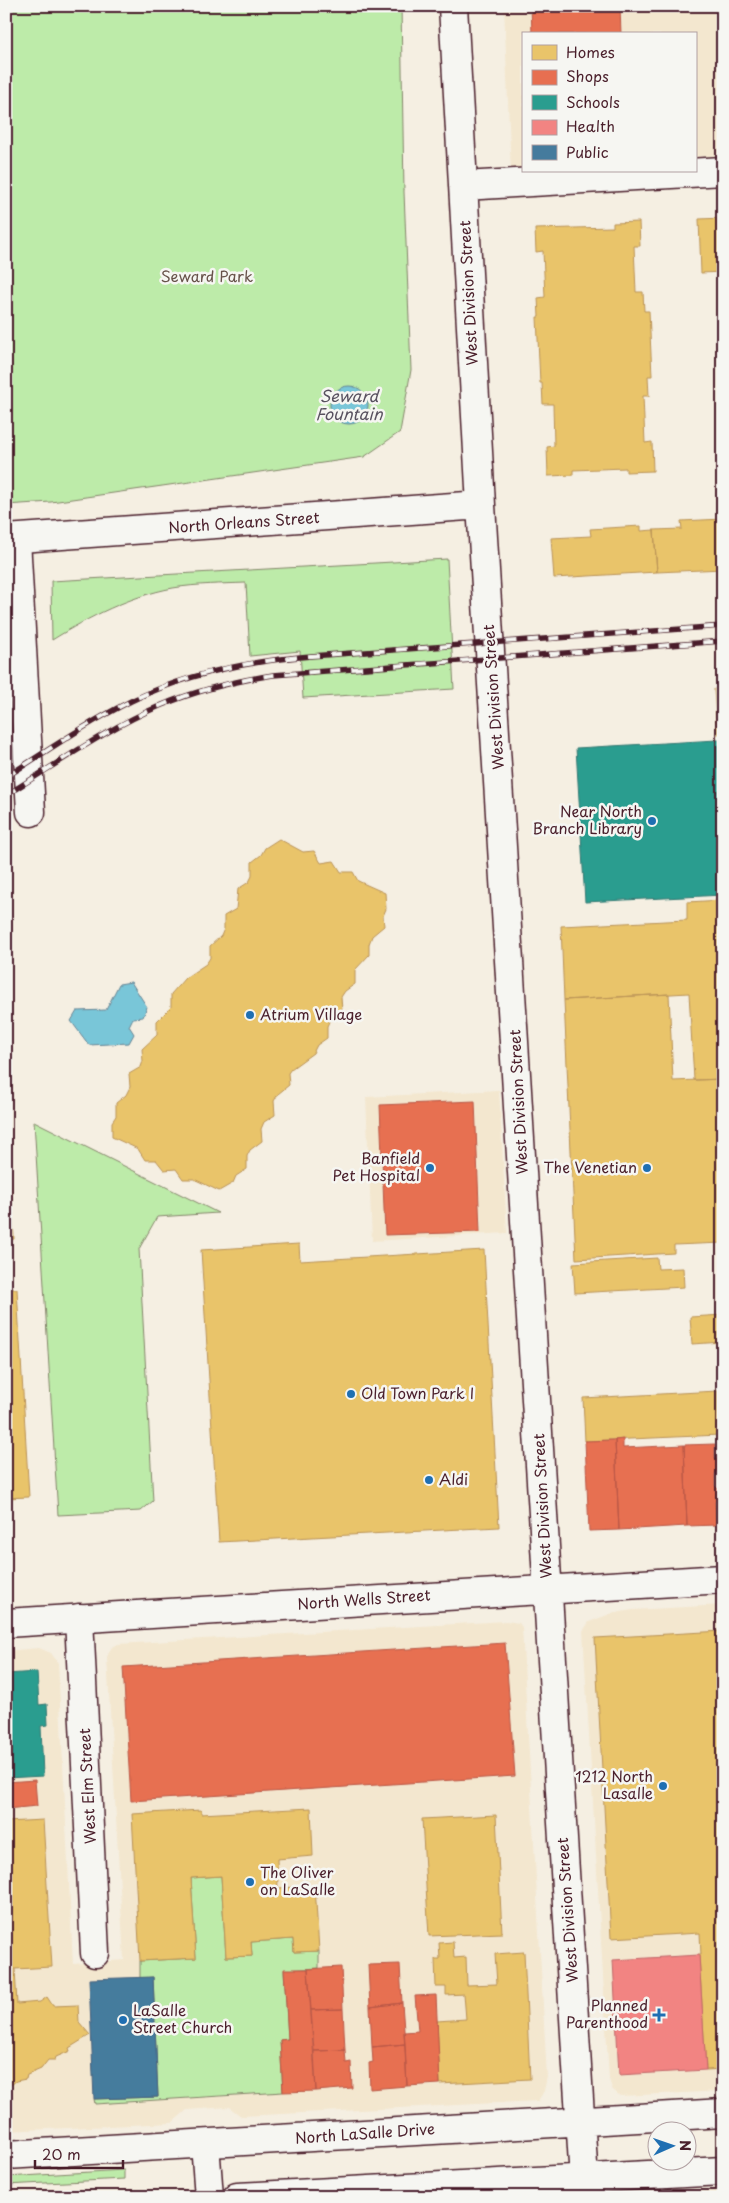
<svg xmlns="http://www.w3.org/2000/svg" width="729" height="2203" font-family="'Playpen Sans',sans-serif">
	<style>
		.built { fill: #f3e7cf }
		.green { fill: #bdeba9; stroke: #84856a }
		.water { fill: #79c6d8; stroke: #668393 }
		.homes { fill: #e9c46a; stroke: #b99257 }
		.shops { fill: #e76f51; stroke: #b85746 }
		.schools { fill: #2a9d8f; stroke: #347771 }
		.health { fill: #f28482; stroke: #c06668 }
		.public { fill: #457b9d; stroke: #465f7b }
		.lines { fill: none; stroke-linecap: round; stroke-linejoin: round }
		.street-casing { stroke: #4a1f2b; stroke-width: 31 }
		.secondary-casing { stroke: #4a1f2b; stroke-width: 31 }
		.street { stroke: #f6f6f2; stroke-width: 28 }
		.secondary { stroke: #f6f6f2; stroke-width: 28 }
		.rail-casing { stroke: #4a1f2b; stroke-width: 5.5 }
		.rail { stroke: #f6f6f2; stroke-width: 4; stroke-dasharray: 11; stroke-linecap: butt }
		.poi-dot { fill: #1f6fb2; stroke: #f6f6f2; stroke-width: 2 }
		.labels { text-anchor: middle; stroke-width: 5; stroke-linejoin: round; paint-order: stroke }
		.park-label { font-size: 15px; fill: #67524a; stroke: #f6f6f2 }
		.street-label { font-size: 15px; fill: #4a1f2b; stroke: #f6f6f2 }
		.poi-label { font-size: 15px; fill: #4a1f2b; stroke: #f6f6f2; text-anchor: end }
		.water-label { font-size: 16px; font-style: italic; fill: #58515f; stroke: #f6f6f2 }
	</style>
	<rect width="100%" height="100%" fill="#f5efe2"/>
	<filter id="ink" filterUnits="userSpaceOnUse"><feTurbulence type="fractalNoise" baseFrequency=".02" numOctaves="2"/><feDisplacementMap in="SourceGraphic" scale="10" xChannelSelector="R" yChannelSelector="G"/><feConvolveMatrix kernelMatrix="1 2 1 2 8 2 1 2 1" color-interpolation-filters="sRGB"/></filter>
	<g filter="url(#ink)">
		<path class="built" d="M504 6H723V155L695 157V34H523V171L511 173Z
			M499 1090 507 1233 372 1241 366 1097Z
			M723 1605V2091L620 2096 612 2089 609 2079 583 1631 589 1622 610 1614 632 1610Z
			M506 1621 519 1623 522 1627 547 2077 544 2091 538 2101 241 2116 229 2107 187 2110 172 2123 6 2131V1651L39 1648 51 1653 58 1663 73 1964 124 1960 107 1657 111 1648 118 1644Z
			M723 2190V2197H625L626 2195Z"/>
		<path class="green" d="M6 6H401L404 192 411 370 400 432 364 457 51 502 6 505Z
			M447 559 454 689 303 698 300 651 250 656 246 583C222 584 197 584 173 588 130 596 89 617 52 640L51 581Z
			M34 1121 218 1213 157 1217 139 1249 153 1501 141 1511 58 1515Z
			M221 1876 226 1957 252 1956 251 1942 293 1939 294 1952 319 1951V1968L284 1970 288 2039 280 2040 283 2092 95 2104 94 2099 158 2097 153 1977 140 1978V1961L196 1958 191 1878Z
			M124 2170V2179L6 2185V2177Z"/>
		<path class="water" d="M330 405a19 19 0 1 1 38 0a19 19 0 1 1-38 0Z
			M131 982 147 1007 143 1017 133 1018 129 1026 134 1034 129 1043 89 1045 71 1021 77 1011 106 1010 119 984Z"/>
		<path class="homes" d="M723 218V272L701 273 699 219Z
			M639 222 640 246H634L636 292H643L644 311H649L652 376H648L649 396H643L645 443 652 442 653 471 626 472V468L573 470V475L548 476 547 447 554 446 553 404H543L542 383H540L537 317H539L538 298 545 297 543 251 536 252 535 229 613 227V223Z
			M721 292H723V335L721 301Z
			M723 519V569L657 572 654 530 682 529 681 521Z
			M641 526V531L654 530 657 572 554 578 551 538 591 536 590 529Z
			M723 688V734H717L714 689Z
			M279 839 303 852 314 851 321 863 334 861 341 872H353L358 881 385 893 386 909 383 916 384 926 372 936 369 944V955L355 970V984L345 991 341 997 342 1010 331 1018 327 1026V1038L317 1045 313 1053 291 1069 288 1073 289 1085 278 1094 274 1101 275 1115 264 1122 261 1129 262 1141 250 1150 247 1156V1169L236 1176 233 1183 219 1191 194 1179H183L176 1169 164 1170 156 1160H145L138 1149 112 1137V1122L116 1116V1103L126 1095 130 1087 129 1074 141 1067 143 1061 142 1049 157 1035V1021L171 1007V994L185 978 206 964 210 958V946L221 936 224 929V916L236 909 238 889 249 882 252 876V862L261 855 265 848Z
			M723 900V1079L694 1080 689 993 564 1000 561 926 687 920V902Z
			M669 994 673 1081 723 1079V1243L674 1245V1253L576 1259 564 1000Z
			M6 1095 14 1239 6 1240Z
			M299 1244 300 1261 484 1250 499 1527 219 1542 201 1250Z
			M657 1258 658 1269 683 1268 684 1287 575 1293 573 1263Z
			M6 1289H17L29 1497 6 1498Z
			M723 1315V1342L692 1344 690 1317Z
			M718 1391 720 1435 585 1441 583 1398Z
			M723 1631V2069L706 2070 699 1955H701L700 1933 611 1938 595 1638Z
			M311 1808 313 1856 277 1859 278 1888 315 1886 319 1951 294 1952 293 1939 251 1942 252 1956 226 1957 221 1876 191 1878 196 1958 140 1961 132 1814 201 1810V1814Z
			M496 1815 502 1933 429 1936 422 1819Z
			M43 1820 52 1967 15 1969 17 2004 40 2002 47 1997 53 2006 78 2005 79 2022 90 2035 69 2048 70 2051 56 2057 55 2060H48L41 2069 27 2075 26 2079 16 2081 7 2088 6 1822Z
			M453 1942 454 1958 466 1957 467 1985 497 1984 495 1954 524 1952 530 2079 440 2084 437 2021 466 2019 464 1994 446 1995V1987H436L435 1959H440L439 1943Z"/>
		<path class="shops" d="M531 6H620L621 34H532Z
			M475 1101 480 1232 385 1235 380 1105Z
			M623 1439V1448L684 1445 687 1526 619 1530 615 1440Z
			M615 1440 619 1530 589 1531 585 1441Z
			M715 1444V1458L719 1461V1467L715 1474V1486L719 1490V1498L715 1502 717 1525 687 1526 684 1445Z
			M505 1643 515 1776 131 1801 123 1667Z
			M35 1780 37 1806 6 1809V1782Z
			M400 1964 402 2003 370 2007 368 1965Z
			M341 1967 343 2009 311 2010 308 1969Z
			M284 1969H308L316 2091 283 2092 280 2040 288 2039Z
			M436 1995 440 2084 407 2086 404 2032 418 2031 415 1996Z
			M402 2003 405 2044 372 2047 370 2007Z
			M343 2009 345 2050 314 2051 311 2010Z
			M405 2044 407 2086 370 2089 369 2063 373 2062 372 2047Z
			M345 2050 346 2063 351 2062 352 2088 316 2091 314 2051Z
			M712 2195 715 2197H668Z"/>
		<path class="schools" d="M717 740H723V895L585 902 576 748Z
			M37 1672 39 1705 47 1704 48 1725 41 1726 43 1776 6 1778V1674Z"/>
		<path class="health" d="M699 1955 706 2070 619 2075 613 1960Z"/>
		<path class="public" d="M153 1977 158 2097 94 2099 89 1979Z"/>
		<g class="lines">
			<g class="street-casing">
				<path id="street" d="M16 539 31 812
					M79 1618 95 1953
					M205 2144 209 2197"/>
			</g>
			<g class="secondary-casing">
				<path id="secondary" d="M453 6 481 505 585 2197
					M463 186 723 171
					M6 539 481 505
					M6 1623 723 1579
					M6 2155 723 2113
					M237 2197 723 2171"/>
			</g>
			<use href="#street" class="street"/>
			<use href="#secondary" class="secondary"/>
			<g class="rail-casing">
				<path id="rail" d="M6 777C47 751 87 723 131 701 188 673 248 661 311 656L723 626
					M6 795C57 764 107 728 162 705 198 690 235 681 273 675L723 641"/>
			</g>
			<use href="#rail" class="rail"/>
		</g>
	</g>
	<g class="poi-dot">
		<circle cx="652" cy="821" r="5"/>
		<circle cx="250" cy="1015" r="5"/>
		<circle cx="430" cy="1168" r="5"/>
		<circle cx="647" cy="1168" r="5"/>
		<circle cx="351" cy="1394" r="5"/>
		<circle cx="429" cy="1480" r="5"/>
		<circle cx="663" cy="1786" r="5"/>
		<circle cx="250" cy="1882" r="5"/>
		<path d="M656.5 2007.5h5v5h5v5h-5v5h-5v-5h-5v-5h5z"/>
		<circle cx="123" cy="2020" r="5"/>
	</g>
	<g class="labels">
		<g class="park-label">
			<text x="207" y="282">Seward Park</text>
		</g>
		<g class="street-label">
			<text transform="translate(469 293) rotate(-93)" y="5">West Division Street</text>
			<text transform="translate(244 523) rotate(-4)" y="5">North Orleans Street</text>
			<text transform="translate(494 697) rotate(-94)" y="5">West Division Street</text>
			<text transform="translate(519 1102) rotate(-93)" y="5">West Division Street</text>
			<text transform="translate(543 1506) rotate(-93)" y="5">West Division Street</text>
			<text transform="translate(364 1600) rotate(-4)" y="5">North Wells Street</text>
			<text transform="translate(88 1786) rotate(-93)" y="5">West Elm Street</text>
			<text transform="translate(568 1910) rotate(-94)" y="5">West Division Street</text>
			<text transform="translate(365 2134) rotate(-4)" y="5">North LaSalle Drive</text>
		</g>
		<g class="poi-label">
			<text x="642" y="817">Near North<tspan x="642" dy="17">Branch Library</tspan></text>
			<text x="260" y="1020" text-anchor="start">Atrium Village</text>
			<text x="420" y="1164">Banfield<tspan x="420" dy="17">Pet Hospital</tspan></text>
			<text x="637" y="1173">The Venetian</text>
			<text x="361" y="1399" text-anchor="start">Old Town Park I</text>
			<text x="439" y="1485" text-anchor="start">Aldi</text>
			<text x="653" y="1782">1212 North<tspan x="653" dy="17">Lasalle</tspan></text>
			<text x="260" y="1878" text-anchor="start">The Oliver<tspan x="260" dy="17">on LaSalle</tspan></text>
			<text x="648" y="2011">Planned<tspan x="648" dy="17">Parenthood</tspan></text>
			<text x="133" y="2016" text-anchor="start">LaSalle<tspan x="133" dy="17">Street Church</tspan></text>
		</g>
		<g class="water-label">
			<text x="349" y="402">Seward<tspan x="349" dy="18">Fountain</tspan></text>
		</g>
	</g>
	<rect width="729" height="2203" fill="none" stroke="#f6f6f2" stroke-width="25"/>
	<rect x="12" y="12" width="704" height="2178" fill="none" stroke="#4a1f2b" stroke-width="2" filter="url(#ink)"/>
	<rect x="522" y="32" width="175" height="140" fill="#f6f6f2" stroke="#b1a0a2"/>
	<rect x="532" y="45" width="25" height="15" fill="#e9c46a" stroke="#b1a0a2"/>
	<text x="566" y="58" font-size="15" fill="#4a1f2b">Homes</text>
	<rect x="532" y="70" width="25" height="15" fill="#e76f51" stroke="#b1a0a2"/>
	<text x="566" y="82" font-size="15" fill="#4a1f2b">Shops</text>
	<rect x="532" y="95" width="25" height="15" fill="#2a9d8f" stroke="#b1a0a2"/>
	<text x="566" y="108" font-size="15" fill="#4a1f2b">Schools</text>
	<rect x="532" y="120" width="25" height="15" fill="#f28482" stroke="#b1a0a2"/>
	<text x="566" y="132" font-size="15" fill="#4a1f2b">Health</text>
	<rect x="532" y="145" width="25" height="15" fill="#457b9d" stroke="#b1a0a2"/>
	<text x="566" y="158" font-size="15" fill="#4a1f2b">Public</text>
	<g transform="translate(672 2146) rotate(88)"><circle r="24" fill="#f6f6f2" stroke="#b1a0a2"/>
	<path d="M0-4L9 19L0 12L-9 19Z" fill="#1f6fb2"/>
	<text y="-8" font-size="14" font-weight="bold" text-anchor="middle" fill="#4a1f2b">N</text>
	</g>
	<path d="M35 2160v8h88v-8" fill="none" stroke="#4a1f2b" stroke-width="2.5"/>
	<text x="42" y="2160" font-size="15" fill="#4a1f2b" stroke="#f6f6f2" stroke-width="4" paint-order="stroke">20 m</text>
</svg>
